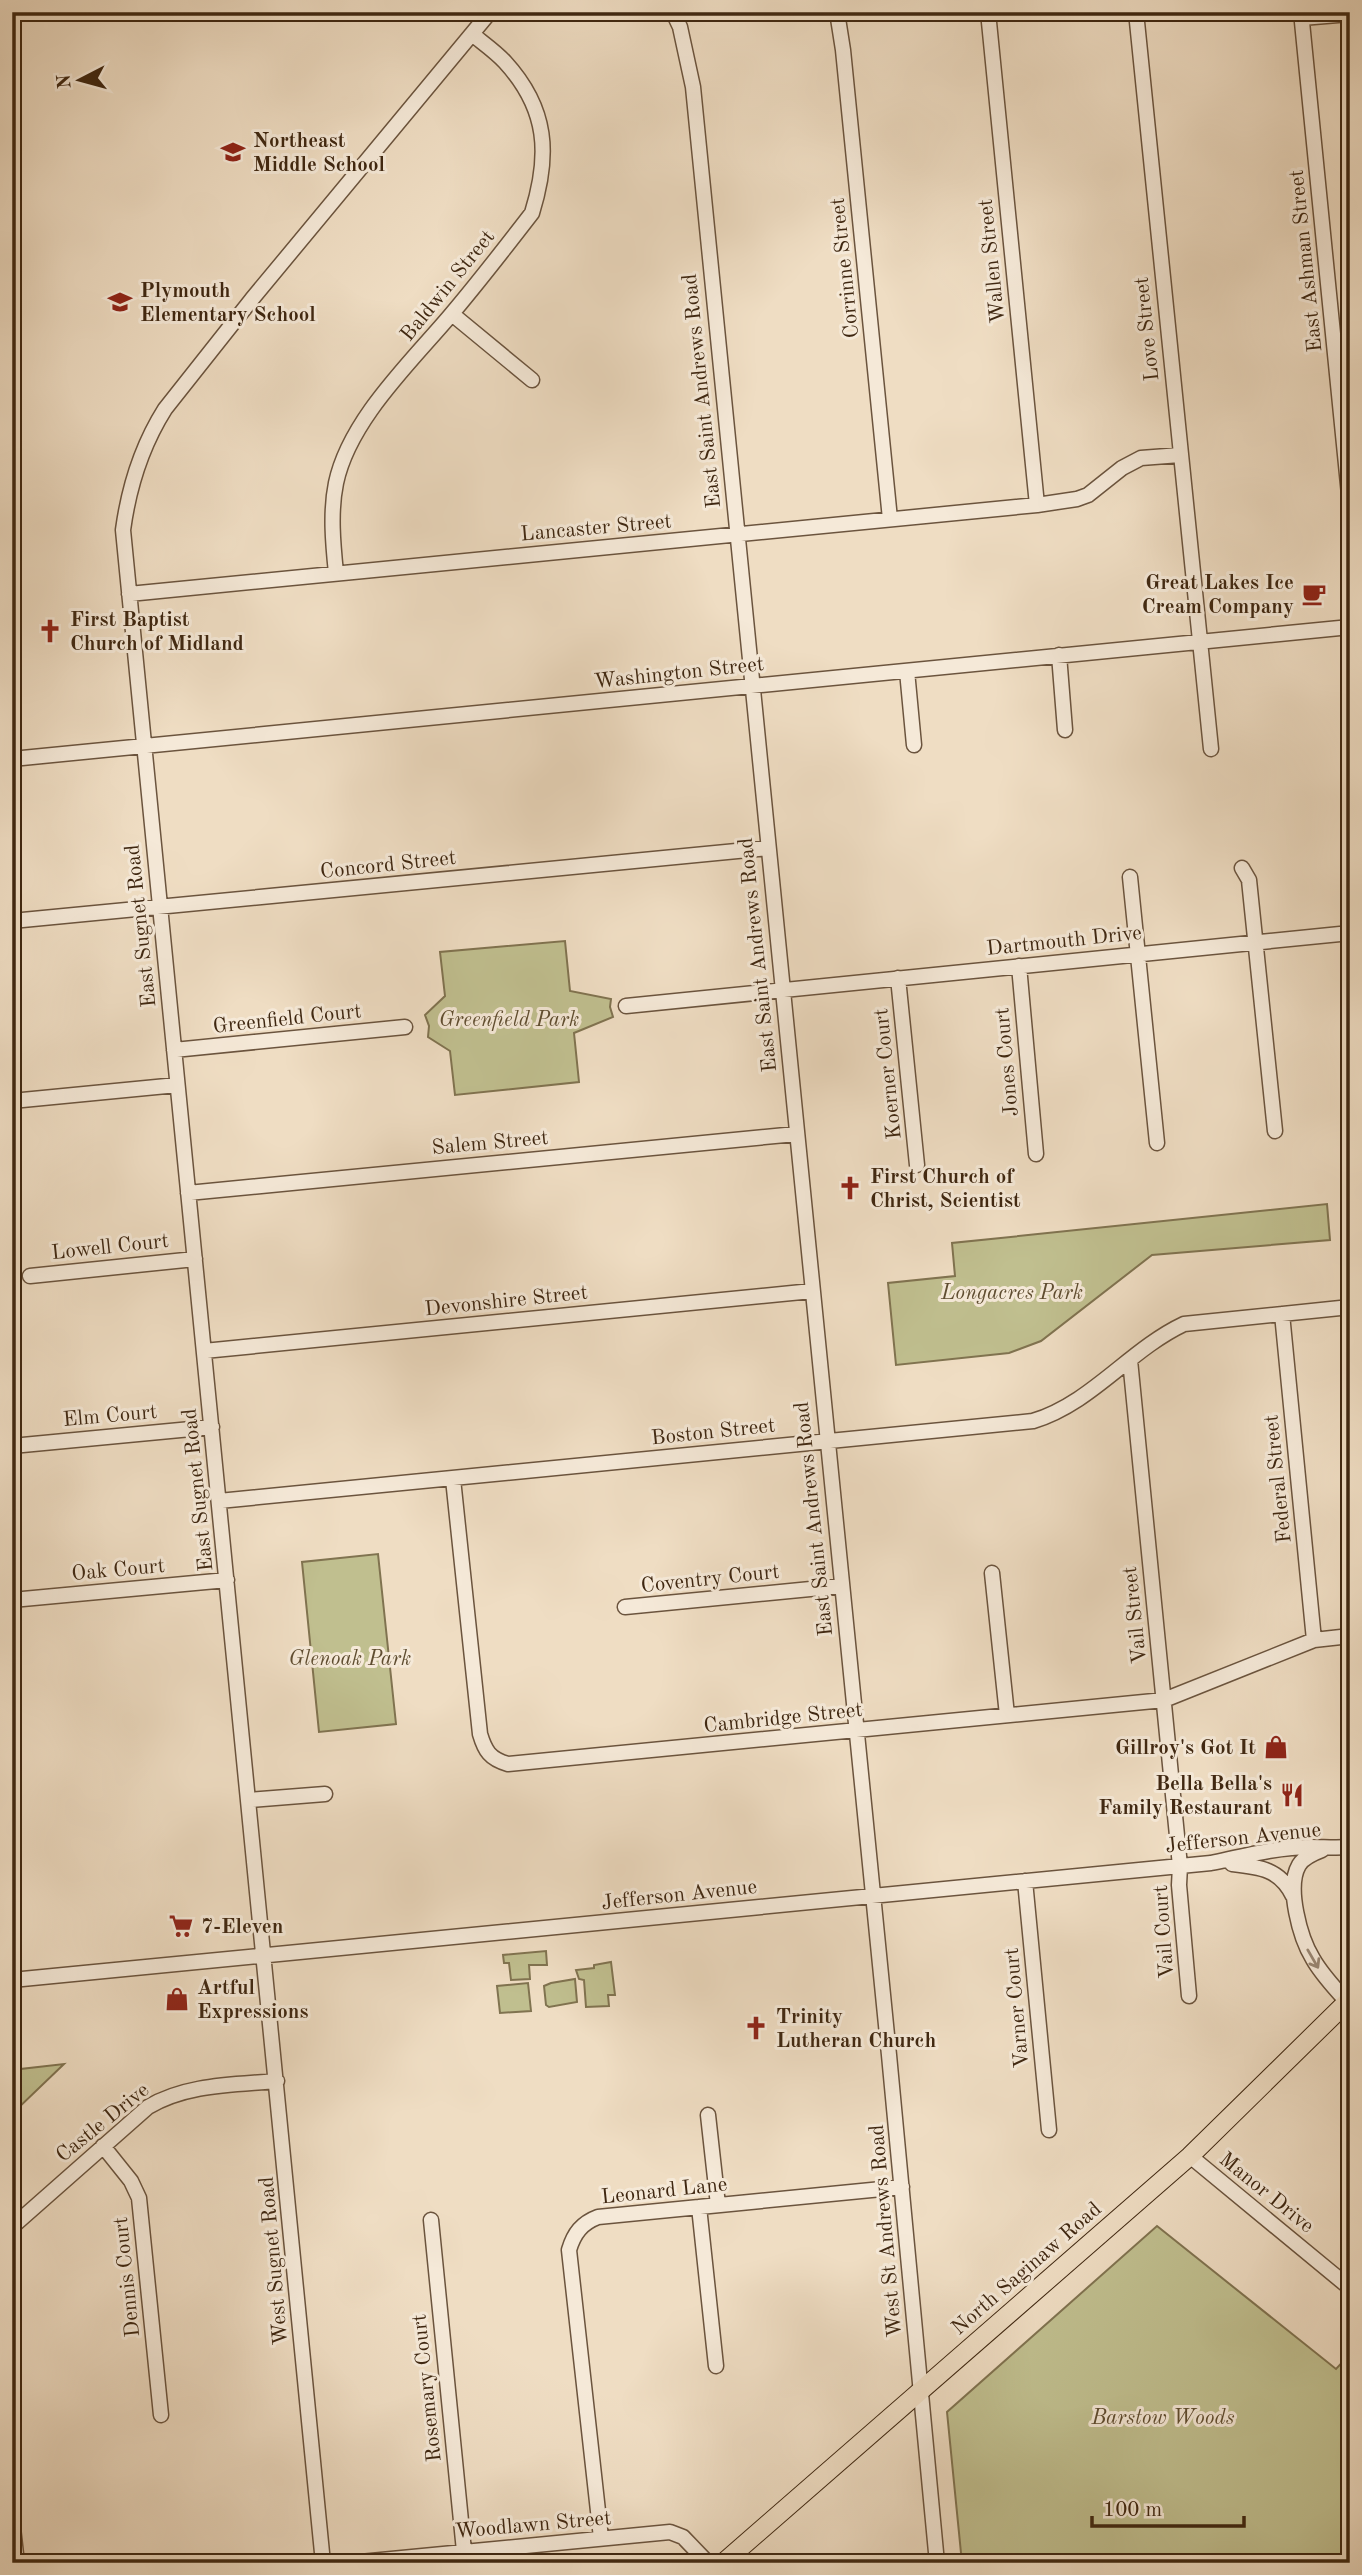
<svg xmlns="http://www.w3.org/2000/svg" width="1362" height="2575" font-family="'Old Standard TT',serif">
	<style>
		.green { fill: #c0bf8f; stroke: #807350; stroke-width: 2 }
		.lines { fill: none; stroke-linecap: round; stroke-linejoin: round }
		.minor-casing { stroke: #6b543e; stroke-width: 17 }
		.major-casing { stroke: #3f2711; stroke-width: 20 }
		.minor { stroke: #f5e9d8; stroke-width: 14 }
		.major { stroke: #efddc3; stroke-width: 18 }
		.oneway { stroke: #9a8874 }
		.labels { text-anchor: middle; stroke-width: 6; stroke-linejoin: round; paint-order: stroke }
		.poi-label { font-size: 21px; font-weight: bold; fill: #3f2711; stroke: #f5e9d8; text-anchor: start }
		.street-label { font-size: 21px; fill: #3f2711; stroke: #f5e9d8 }
		.park-label { font-size: 21px; font-style: italic; fill: #5f4d30; stroke: #f5e9d8 }
	</style>
	<rect width="100%" height="100%" fill="#efddc3"/>
	<filter id="stains"><feTurbulence type="fractalNoise" baseFrequency=".00286" numOctaves="4"/><feColorMatrix values="0 0 0 0 .2 0 0 0 0 .09 0 0 0 0 .02 0 0 0 .5 -.17"/></filter>
	<radialGradient id="worn" r=".72"><stop offset=".6" stop-color="#630" stop-opacity="0"/><stop offset="1" stop-color="#630" stop-opacity=".3"/></radialGradient>
	<path class="green" d="M565 941 570 991 611 999 610 1007 613 1017 574 1033 579 1082 455 1095 450 1051 428 1037 429 1026 425 1015 445 996 440 952Z
		M1327 1204 1330 1240 1152 1255 1041 1341 1009 1353 896 1365 888 1283 955 1276 952 1243Z
		M378 1554 396 1724 319 1732 302 1562Z
		M546 1951 547 1965H529L530 1979 511 1980 509 1963H504L503 1955Z
		M611 1962 615 1995H608L609 2006 586 2007 584 1980 579 1979 576 1970 594 1968V1965Z
		M575 1979 577 2002 549 2007 546 2005 544 1986 551 1983Z
		M528 1983 531 2011 500 2013 497 1986Z
		M64 2064 12 2114V2070Z
		M1157 2226 1336 2369 1350 2354V2563H962L947 2412Z"/>
	<g class="lines">
		<g class="minor-casing">
			<path id="minor" d="M673 12 680 27 693 87 889 2055 937 2563
				M837 12 843 50 890 519
				M988 12 1037 505
				M1136 12 1211 749
				M1301 12 1350 505
				M1302 18 1350 14
				M452 314 532 380
				M336 573C333 544 330 512 336 483 349 421 409 364 449 317 478 283 505 248 532 213 550 155 548 109 505 62 496 52 483 43 472 34
				M129 594 1037 505 1077 499 1088 495 1122 468 1141 458 1180 455
				M1059 655 1065 730
				M907 671 914 745
				M12 759 1350 627
				M1242 868 1249 880 1275 1131
				M1130 877 1157 1143
				M12 921 768 848
				M1019 966 1036 1154
				M898 978 917 1165
				M626 1006 1350 933
				M174 1050 405 1027
				M12 1101 177 1085
				M188 1193 796 1134
				M30 1276 195 1259
				M1282 1314 1314 1640
				M204 1351 812 1291
				M1130 1360 1180 1866 1179 1885 1189 1996
				M12 1446 212 1427
				M453 1479 480 1734C485 1751 490 1759 508 1764L1164 1700 1314 1640 1350 1636
				M219 1501 1033 1421C1092 1403 1129 1350 1184 1324L1350 1307
				M992 1573 1007 1715
				M12 1600 227 1580
				M625 1607 841 1586
				M249 1800 325 1794
				M1322 1850C1314 1853 1304 1857 1299 1865 1286 1887 1300 1938 1313 1959 1322 1975 1335 1988 1347 2002
				M1232 1864C1260 1867 1280 1869 1293 1896
				M1025 1881 1049 2130
				M12 1980 1211 1863C1244 1856 1278 1847 1311 1847 1324 1847 1336 1848 1350 1847
				M708 2115 718 2205
				M103 2146 131 2181 139 2198 161 2415
				M1190 2156 1350 2288
				M699 2207 716 2366
				M431 2220 464 2551
				M12 2227 148 2107C187 2084 233 2085 277 2081
				M12 2519 17 2563
				M601 2538 569 2250C574 2233 582 2223 598 2217L902 2187
				M323 2563 123 530C129 486 141 447 165 409L252 299 490 12
				M350 2563 670 2532 683 2537 708 2563"/>
		</g>
		<g class="major-casing">
			<path id="major" d="M723 2563 1190 2156 1350 1999"/>
		</g>
		<use href="#minor" class="minor"/>
		<use href="#major" class="major"/>
	</g>
	<defs><path id="oneway-shaft" d="M-6 0H5M1.5-3L5.5 0L1.5 3" fill="none" stroke-width="1.6" stroke-linecap="round" stroke-linejoin="round" transform="scale(1.75)"/></defs>
	<use class="oneway" href="#oneway-shaft" transform="translate(1313 1959) rotate(60)"/>
	<defs>
		<g id="school-bare" transform="scale(1.89)"><path d="M0-5L7-2L0 1L-7-2ZM-4 1L0 2.5L4 1V4Q0 6-4 4Z" fill="#8f2418" stroke="#f5e9d8" stroke-width="2.5" paint-order="stroke"/></g>
		<g id="cafe-bare" transform="scale(1.89)"><path d="M-5.5-4.5H6V0H3Q3 3.5 0 3.5H-2.5Q-5.5 3.5-5.5 0ZM3-3.2v2h1.7v-2ZM-6 4.5H4V6H-6Z" fill="#8f2418" stroke="#f5e9d8" stroke-width="2.5" paint-order="stroke"/></g>
		<g id="church-bare" transform="scale(1.89)"><path d="M-1.2-6h2.4v3.5h3.3v2.4h-3.3V6h-2.4V-.1h-3.3v-2.4h3.3Z" fill="#8f2418" stroke="#f5e9d8" stroke-width="2.5" paint-order="stroke"/></g>
		<g id="shop-bare" transform="scale(1.89)"><path d="M-5-2.5h2.3a2.7 3.5 0 0 1 5.4 0H5L5.5 6h-11ZM-1.5-2.5h3a1.5 2.3 0 0 0-3 0Z" fill="#8f2418" stroke="#f5e9d8" stroke-width="2.5" paint-order="stroke"/></g>
		<g id="restaurant-bare" transform="scale(1.89)"><path d="M-5-6h1v4h1v-4h1v4h1v-4h1v5L-1.5 .5V6h-2V.5L-5-1ZM5-6V6H3V1.5H1.5Q1.5-4 5-6Z" fill="#8f2418" stroke="#f5e9d8" stroke-width="2.5" paint-order="stroke"/></g>
		<g id="supermarket-bare" transform="scale(1.89)"><path d="M-6-5.5h2.5l.6 2H6L4.5 2H-2.5L-4.4-4H-6ZM-1.5 3.2a1.3 1.3 0 1 0 .1 0ZM3 3.2a1.3 1.3 0 1 0 .1 0Z" fill="#8f2418" stroke="#f5e9d8" stroke-width="2.5" paint-order="stroke"/></g>
	</defs>
	<g fill-rule="evenodd">
		<use href="#school-bare" x="233" y="152"/>
		<use href="#school-bare" x="120" y="302"/>
		<use href="#cafe-bare" x="1314" y="594"/>
		<use href="#church-bare" x="50" y="631"/>
		<use href="#church-bare" x="850" y="1188"/>
		<use href="#shop-bare" x="1276" y="1747"/>
		<use href="#restaurant-bare" x="1292" y="1795"/>
		<use href="#supermarket-bare" x="181" y="1926"/>
		<use href="#shop-bare" x="177" y="1999"/>
		<use href="#church-bare" x="756" y="2028"/>
	</g>
	<g class="labels">
		<g class="poi-label">
			<text x="253" y="147">Northeast<tspan x="253" dy="24">Middle School</tspan></text>
			<text x="140" y="297">Plymouth<tspan x="140" dy="24">Elementary School</tspan></text>
			<text x="1294" y="589" text-anchor="end">Great Lakes Ice<tspan x="1294" dy="24">Cream Company</tspan></text>
			<text x="70" y="626">First Baptist<tspan x="70" dy="24">Church of Midland</tspan></text>
			<text x="870" y="1183">First Church of<tspan x="870" dy="24">Christ, Scientist</tspan></text>
			<text x="1256" y="1754" text-anchor="end">Gillroy's Got It</text>
			<text x="1272" y="1790" text-anchor="end">Bella Bella's<tspan x="1272" dy="24">Family Restaurant</tspan></text>
			<text x="201" y="1933">7-Eleven</text>
			<text x="197" y="1994">Artful<tspan x="197" dy="24">Expressions</tspan></text>
			<text x="776" y="2023">Trinity<tspan x="776" dy="24">Lutheran Church</tspan></text>
		</g>
		<g class="street-label">
			<text transform="translate(991 261) rotate(-96)" y="7">Wallen Street</text>
			<text transform="translate(1305 261) rotate(-96)" y="7">East Ashman Street</text>
			<text transform="translate(844 268) rotate(-96)" y="7">Corrinne Street</text>
			<text transform="translate(447 285) rotate(-51)" y="7">Baldwin Street</text>
			<text transform="translate(1146 329) rotate(-96)" y="7">Love Street</text>
			<text transform="translate(701 391) rotate(-96)" y="7">East Saint Andrews Road</text>
			<text transform="translate(596 527) rotate(-5)" y="7">Lancaster Street</text>
			<text transform="translate(679 672) rotate(-6)" y="7">Washington Street</text>
			<text transform="translate(388 864) rotate(-6)" y="7">Concord Street</text>
			<text transform="translate(140 926) rotate(-96)" y="7">East Sugnet Road</text>
			<text transform="translate(1064 940) rotate(-6)" y="7">Dartmouth Drive</text>
			<text transform="translate(757 955) rotate(-96)" y="7">East Saint Andrews Road</text>
			<text transform="translate(287 1018) rotate(-6)" y="7">Greenfield Court</text>
			<text transform="translate(1006 1062) rotate(-95)" y="7">Jones Court</text>
			<text transform="translate(887 1074) rotate(-96)" y="7">Koerner Court</text>
			<text transform="translate(490 1142) rotate(-5)" y="7">Salem Street</text>
			<text transform="translate(110 1246) rotate(-6)" y="7">Lowell Court</text>
			<text transform="translate(506 1300) rotate(-6)" y="7">Devonshire Street</text>
			<text transform="translate(110 1415) rotate(-5)" y="7">Elm Court</text>
			<text transform="translate(713 1431) rotate(-6)" y="7">Boston Street</text>
			<text transform="translate(1277 1479) rotate(-96)" y="7">Federal Street</text>
			<text transform="translate(197 1490) rotate(-96)" y="7">East Sugnet Road</text>
			<text transform="translate(813 1519) rotate(-96)" y="7">East Saint Andrews Road</text>
			<text transform="translate(118 1569) rotate(-5)" y="7">Oak Court</text>
			<text transform="translate(710 1578) rotate(-6)" y="7">Coventry Court</text>
			<text transform="translate(1134 1615) rotate(-96)" y="7">Vail Street</text>
			<text transform="translate(783 1717) rotate(-6)" y="7">Cambridge Street</text>
			<text transform="translate(1243 1837) rotate(-6)" y="7">Jefferson Avenue</text>
			<text transform="translate(679 1894) rotate(-6)" y="7">Jefferson Avenue</text>
			<text transform="translate(1163 1932) rotate(-94)" y="7">Vail Court</text>
			<text transform="translate(1016 2008) rotate(-95)" y="7">Varner Court</text>
			<text transform="translate(102 2122) rotate(-39)" y="7">Castle Drive</text>
			<text transform="translate(664 2190) rotate(-6)" y="7">Leonard Lane</text>
			<text transform="translate(1267 2192) rotate(39)" y="7">Manor Drive</text>
			<text transform="translate(885 2231) rotate(-95)" y="7">West St Andrews Road</text>
			<text transform="translate(273 2261) rotate(-95)" y="7">West Sugnet Road</text>
			<text transform="translate(1026 2268) rotate(-41)" y="7">North Saginaw Road</text>
			<text transform="translate(126 2277) rotate(-96)" y="7">Dennis Court</text>
			<text transform="translate(426 2388) rotate(-96)" y="7">Rosemary Court</text>
			<text transform="translate(533 2524) rotate(-5)" y="7">Woodlawn Street</text>
		</g>
		<g class="park-label">
			<text x="509" y="1026">Greenfield Park</text>
			<text x="1012" y="1299">Longacres Park</text>
			<text x="350" y="1665">Glenoak Park</text>
			<text x="1163" y="2424">Barstow Woods</text>
		</g>
	</g>
	<rect width="1362" height="2575" fill="none" stroke="#efddc3" stroke-width="42"/>
	<rect x="14" y="14" width="1334" height="2547" fill="none" stroke="#3f2711" stroke-width="3.5"/>
	<rect x="21" y="21" width="1320" height="2533" fill="none" stroke="#3f2711" stroke-width="2"/>
	<g transform="translate(80 80) rotate(264)" stroke="#f5e9d8" stroke-width="5" paint-order="stroke">
	<path d="M0-5L12 26L0 18L-12 26Z" fill="#3f2711"/>
	<text y="-10" font-size="19" font-weight="bold" text-anchor="middle" fill="#3f2711">N</text>
	</g>
	<path d="M1092 2516v10h152v-10" fill="none" stroke="#3f2711" stroke-width="3.5"/>
	<text x="1103" y="2516" font-size="21" fill="#3f2711" stroke="#f5e9d8" stroke-width="5" paint-order="stroke">100 m</text>
	<rect width="100%" height="100%" filter="url(#stains)"/>
	<rect width="100%" height="100%" fill="url(#worn)"/>
</svg>
